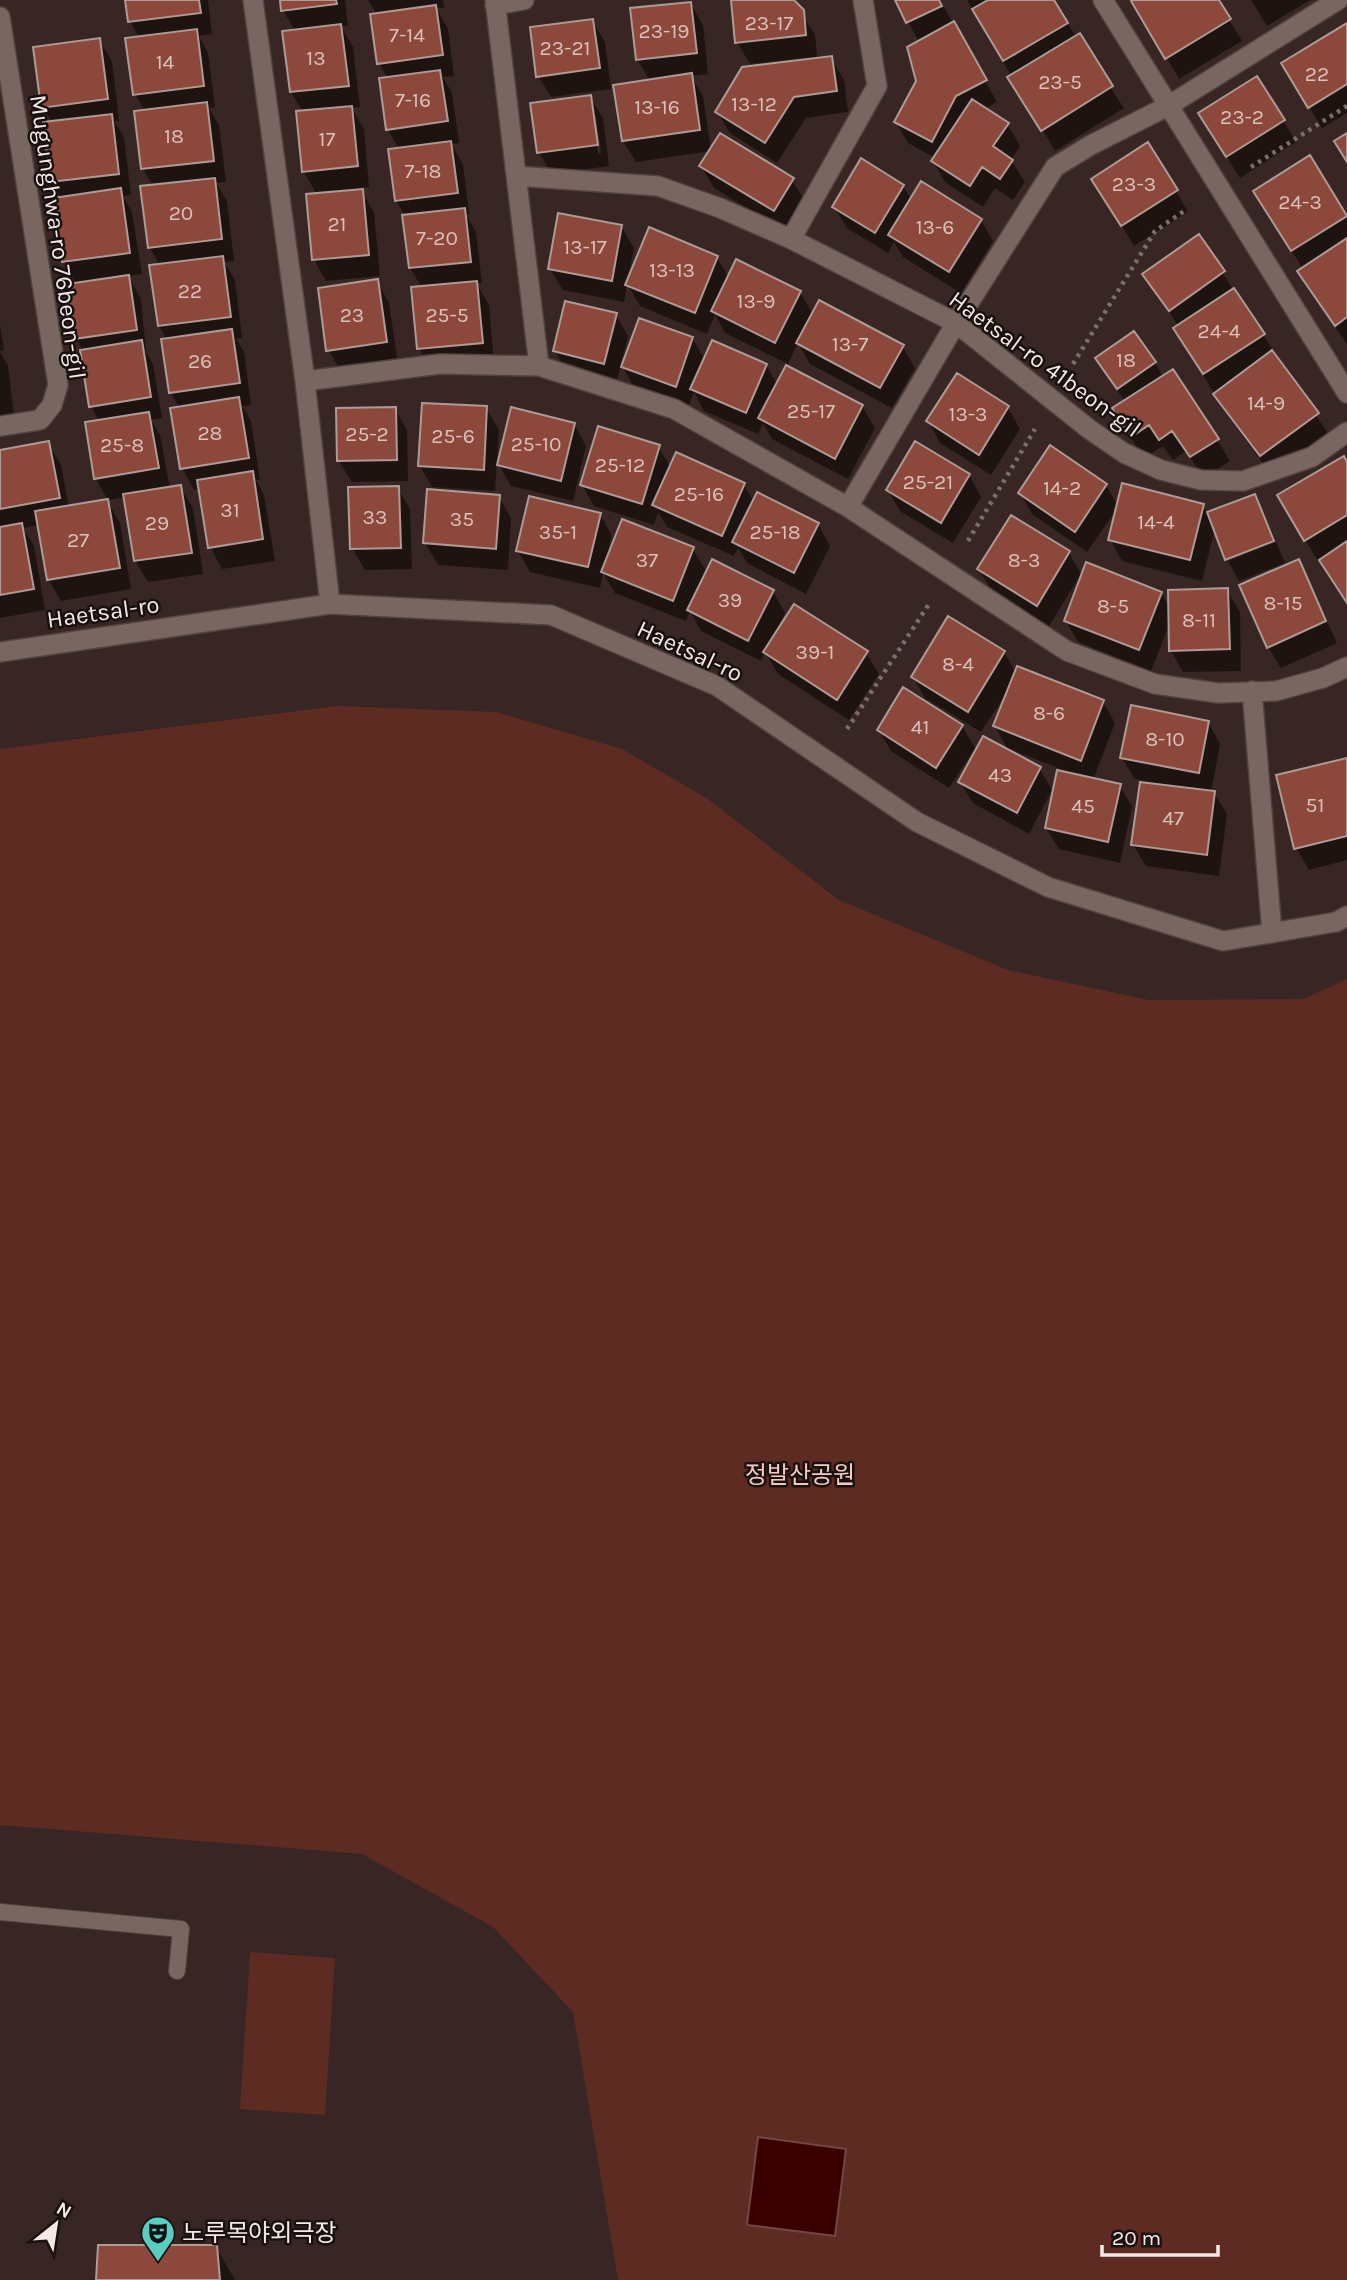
<svg xmlns="http://www.w3.org/2000/svg" width="1347" height="2280" font-family="Karla,'Noto Sans KR',sans-serif">
	<style>
		.green { fill: #5d2b21 }
		.water { fill: #3a0000; stroke: #724645; stroke-width: 2 }
		.shadow { fill: #0007; fill-rule: evenodd }
		.building { fill: #8b483b; stroke: #af9a95; stroke-width: 2 }
		.lines { fill: none; stroke-linecap: round; stroke-linejoin: round }
		.service-casing { stroke: #514340; stroke-width: 18 }
		.minor-casing { stroke: #514340; stroke-width: 22 }
		.tertiary-casing { stroke: #514340; stroke-width: 22 }
		.path { stroke: #7c6d6a; stroke-width: 4.5; stroke-dasharray: 3.5 5; stroke-linecap: butt }
		.service { stroke: #796661; stroke-width: 16 }
		.minor { stroke: #796661; stroke-width: 19 }
		.tertiary { stroke: #796661; stroke-width: 19 }
		.labels { text-anchor: middle; stroke-width: 5; stroke-linejoin: round; paint-order: stroke }
		.number-label { font-size: 21px; fill: #dac1bb }
		.street-label { font-size: 24px; fill: #f4e9e6; stroke: #191110 }
		.park-label { font-size: 24px; fill: #f3c9c0; stroke: #191110 }
		.poi-label { font-size: 24px; fill: #f4e9e6; stroke: #191110; text-anchor: start }
	</style>
	<rect width="100%" height="100%" fill="#372623"/>
	<path class="green" d="M337 706 496 712 622 749 708 799 839 900 1008 970 1149 1000 1304 999 1347 979V2280H618L573 2012 493 1927 362 1854 0 1825V749Z
		M250 1952 335 1958 325 2115 240 2109Z"/>
	<path class="water" d="M758 2137 846 2149 835 2236 747 2225Z"/>
	<path class="shadow" d="M127 0H208L212 34 199 36 208 53 215 107 209 108 219 125 226 182 216 183 227 201 234 261 224 262 235 280 242 338 236 339 244 352 251 405 242 406 251 421 260 480H256L264 495 275 561 222 569 210 547 200 489 194 490 182 468 180 408 170 392 167 340 159 326 160 266 150 248 153 186 143 169 136 112 145 111 135 94 139 38 130 21Z
		M282 0H345L348 26H341L353 47 360 107 351 108 364 129 369 187 360 188 374 213 380 276 326 281 314 260 317 195 304 172 303 112 291 92 284 32 295 31 283 10Z
		M368 0H443L444 8H436L448 29 454 76 443 77 452 93 459 143 451 144 463 164 469 215H466L476 232 482 283H476L489 305 494 364 431 370 419 348 422 288 410 268 406 217 396 201 399 149 388 130 381 79H388L379 63 377 15Z
		M733 0H791L815 34 817 57 750 64 737 42Z
		M897 0H940L953 23 997 102 984 109 1007 124 1020 146 1011 160 1025 182 1013 200 995 188 983 207 945 182 933 161 935 158 908 143 896 122 918 81 919 42Z
		M967 0H1052L1124 108 1055 151Z
		M1134 0H1217L1242 41 1179 79Z
		M1251 0H1310L1267 26Z
		M691 4 703 25 708 74 691 76 703 96 711 150 792 180 805 201 786 232 714 188 701 166 711 151 636 162 623 141 650 81 637 59Z
		M592 21 605 42 611 89 551 97 538 76Z
		M1347 25V113L1322 128 1296 85Z
		M99 40 112 61 119 121H114L124 137 131 195 123 196 132 212 142 274 128 276 141 299 146 352 153 364 162 418 151 420 160 435 170 488 180 487 193 508 203 574 148 582 135 561 126 497 108 500 96 479 87 423 99 421 91 406 83 351 76 338 77 284 64 262 61 198 52 182V122L43 107Z
		M831 58 844 80 848 112 806 118 777 163 730 133 717 112Z
		M1257 78 1296 142 1240 178 1213 135Z
		M590 97 603 118 609 166 552 174 539 153 532 105ZM593 117H596L601 153 598 154Z
		M1309 158 1347 217V344L1312 293 1303 269 1268 213Z
		M903 186 912 201 981 220 993 241 961 293 903 257 894 242 888 253 847 228 834 207Z
		M1176 191 1188 212 1134 246 1106 200Z
		M621 226 634 248 628 278 717 258 729 278 800 292 813 315 902 346 915 368 892 408 810 364 798 343 788 364 725 333 715 314 707 334 640 306 627 284 624 302 563 290 550 269Z
		M1198 236 1329 435 1273 477 1228 416 1188 350 1179 327 1144 274Z
		M377 281 389 303 398 364 341 371 328 350Z
		M616 315 628 336 621 363 692 338 705 360 766 365 777 384 862 406 875 428 848 479 772 439 763 423 758 434 704 411 694 392 688 407 635 389 621 364 616 384 567 372 555 351Z
		M0 324 4 350 0 351Z
		M0 352 8 366 15 425 0 427Z
		M1097 358 1155 363 1163 377 1217 440 1230 461 1203 478 1186 451 1173 460 1163 446 1144 458 1126 430 1125 402Z
		M486 408 499 430 495 491 432 487 420 466Z
		M1008 408 1020 429 991 475 940 443 928 421Z
		M395 409 407 430 408 481 352 482 339 461Z
		M574 424 586 446 573 501 511 486 499 465Z
		M48 443 61 465 69 508 107 501 120 523 131 589 61 601 48 579 39 525 23 528 34 546 45 610 0 618V452Z
		M658 447 671 468 744 485 754 502 818 524 830 546 806 594 747 563 738 548 734 556 667 527 658 512 654 525 594 506 582 485Z
		M1347 465V602L1321 559 1318 561 1279 496Z
		M969 475 981 497 953 543 900 511 888 490Z
		M1106 485 1118 506H1203L1207 513 1254 496 1275 539 1227 557V560L1215 528 1202 581 1122 561 1110 539 1117 509 1087 552 1032 514 1020 493Z
		M398 488 410 509 412 569 365 570 352 548Z
		M499 497 511 518 508 570 438 565 425 543Z
		M600 514 612 536 608 551 693 549 707 573 773 591 785 613 777 629 866 653 879 674 849 720 778 674 765 652 761 661 701 631 690 611 686 621 615 593 603 573 600 588 530 572 518 551Z
		M1276 542 1285 563 1239 581 1228 561Z
		M1069 553 1081 574 1049 626 992 591 979 570Z
		M1298 561 1337 643 1281 668 1268 647Z
		M1227 590 1240 612 1241 671 1183 672 1171 651 1170 623 1151 671 1078 642 1066 621 1161 593 1170 608Z
		M1004 652 1016 673 1103 702 1115 723 1093 780 1120 786 1132 807 1120 863 1059 849 1046 828 1071 773 1007 748 995 726 1010 688 981 732 925 698 913 677Z
		M1208 722 1220 744 1211 792 1214 793 1227 814 1219 876 1146 866 1133 845 1142 780 1135 779 1122 758Z
		M962 726 975 748 949 788 891 751 879 730Z
		M1347 759V860L1309 870 1296 848Z
		M1040 769 1052 790 1029 834 973 803 960 782Z
		M216 2247 235 2280H97Z"/>
	<path class="building" d="M125 0H199L201 13 128 22Z
		M280 0H336L337 4 281 11Z
		M731 0H794L804 10 806 35 735 43Z
		M895 0H939L942 6 906 23Z
		M988 0H1054L1068 23 1003 61 972 9Z
		M1133 0H1219L1231 19 1165 59 1131 1Z
		M691 2 697 53 636 60 630 8Z
		M436 5 443 55 377 64 370 14Z
		M593 19 600 68 536 77 530 27Z
		M954 21 987 80 956 96 932 142 894 122 916 81 907 47Z
		M1347 23V84L1308 108 1281 63Z
		M341 24 349 86 290 92 282 31Z
		M197 29 204 86 133 95 125 38Z
		M1080 33 1113 86 1041 131 1007 77Z
		M100 38 108 99 41 108 33 47Z
		M832 56 837 91 794 97 765 143 715 112 742 67Z
		M440 70 448 121 386 130 379 78Z
		M692 73 700 130 622 141 613 85Z
		M1257 76 1285 120 1226 157 1198 113Z
		M591 95 598 145 537 153 530 103Z
		M972 99 1009 123 993 146 1013 160 1000 179 982 167 970 186 931 161Z
		M207 102 214 161 141 169 134 111Z
		M352 106 358 166 302 172 296 111Z
		M112 114 119 174 50 182 43 122Z
		M720 133 794 178 774 211 699 166Z
		M1347 133V162L1334 141Z
		M451 141 458 193 395 201 388 149Z
		M1148 142 1178 190 1121 226 1091 179Z
		M1310 155 1347 216 1291 251 1253 191Z
		M861 158 904 185 875 233 832 207Z
		M215 178 222 239 148 248 140 186Z
		M921 181 982 219 949 272 888 235Z
		M121 188 130 253 62 262 53 198Z
		M363 189 369 255 312 260 306 194Z
		M465 208 471 262 409 268 402 215Z
		M558 213 622 225 612 281 548 269Z
		M649 227 718 256 695 313 625 285Z
		M1199 234 1225 271 1169 311 1142 274Z
		M1347 238V317L1335 326 1297 271Z
		M223 256 231 317 158 326 149 265Z
		M736 259 801 291 775 343 711 311Z
		M129 275 137 330 74 339 67 284Z
		M378 279 387 342 326 351 318 288Z
		M477 281 483 343 417 349 411 287Z
		M1234 288 1265 334 1203 374 1173 328Z
		M819 300 904 345 880 388 796 343Z
		M565 301 617 313 604 364 553 351Z
		M639 318 693 337 676 387 621 367Z
		M232 329 240 383 169 393 161 339Z
		M1134 331 1156 362 1117 389 1095 358Z
		M142 340 151 397 89 407 80 350Z
		M712 340 767 364 746 413 690 389Z
		M1272 350 1319 413 1260 456 1213 394Z
		M786 365 863 405 835 459 758 418Z
		M1173 369 1219 439 1190 457 1172 431 1159 440 1149 425 1131 437 1112 408Z
		M957 373 1009 406 979 455 926 421Z
		M239 397 249 458 180 469 170 408Z
		M422 403 487 406 484 470 418 466Z
		M396 407 397 460 337 461 336 408Z
		M511 407 575 423 561 481 497 465Z
		M149 412 159 468 94 479 85 422Z
		M598 426 660 445 642 504 580 485Z
		M49 441 60 498 0 509V450Z
		M915 441 970 474 941 523 886 490Z
		M1050 445 1107 484 1075 532 1018 493Z
		M676 452 745 483 722 536 652 505Z
		M1344 456 1347 462V515L1304 541 1277 495Z
		M253 471 263 539 208 548 197 480Z
		M1122 483 1204 504 1190 560 1108 540Z
		M181 485 192 553 134 561 123 494Z
		M399 486 401 548 350 549 348 487Z
		M427 489 500 495 496 549 423 543Z
		M757 492 819 523 794 573 732 542Z
		M1255 494 1274 541 1225 560 1207 512Z
		M529 496 601 513 588 567 516 551Z
		M108 499 120 568 47 580 35 511Z
		M1011 515 1070 551 1037 606 977 569Z
		M622 519 694 547 673 601 601 572Z
		M22 523 34 589 0 595V527Z
		M1347 541V603L1319 560Z
		M712 559 774 590 748 641 687 610Z
		M1299 559 1326 621 1267 648 1239 585Z
		M1086 562 1162 592 1139 650 1064 621Z
		M1228 588 1230 649 1169 651 1168 590Z
		M794 604 868 651 837 700 763 652Z
		M948 616 1005 651 968 712 911 677Z
		M1017 666 1104 700 1081 761 993 726Z
		M903 687 963 725 936 768 877 730Z
		M1131 705 1209 721 1199 773 1120 758Z
		M983 736 1041 767 1017 813 958 782Z
		M1347 758V836L1294 849 1276 775Z
		M1057 770 1121 784 1108 842 1045 828Z
		M1140 782 1215 791 1207 855 1131 845Z
		M98 2245H217L220 2280H96Z"/>
	<g class="lines">
		<g class="service-casing">
			<path id="service" d="M0 1912 181 1929 177 1971"/>
		</g>
		<g class="minor-casing">
			<path id="minor" d="M253 0 305 381 330 604
				M495 0 539 366
				M1103 0 1347 393
				M495 5 524 0
				M0 17 58 385 52 405 40 420 0 426
				M516 176 658 186 720 208 791 239 956 323 1089 429 1124 453 1161 470 1201 480 1243 481 1312 457 1347 432
				M791 239 877 86 863 0
				M305 381 440 364 539 366 674 409 848 507 1067 651 1155 684 1218 693 1276 691 1323 678 1347 667
				M848 507 956 323 1055 167 1091 145 1168 106 1338 0
				M1252 691 1272 933"/>
		</g>
		<g class="tertiary-casing">
			<path id="tertiary" d="M0 652 330 604 551 615 717 686 917 822 1048 887 1223 941 1336 922 1347 916"/>
		</g>
		<path class="path" d="M1251 167 1347 106
			M1073 364 1155 231 1187 209
			M968 541 1035 429
			M847 729 929 604"/>
		<use href="#service" class="service"/>
		<use href="#minor" class="minor"/>
		<use href="#tertiary" class="tertiary"/>
	</g>
	<defs>
		<g id="theatre-pin" transform="scale(1.75)"><path d="M0 17L-7.5 6A9.5 9.5 0 1 1 7.5 6Z" fill="#58cec0" stroke="#191110"/><path d="M-5-5.5Q0-4 5-5.5V0Q5 5 0 6Q-5 5-5 0ZM-3.3-2.5H-1v1.5H-3.3ZM1-2.5H3.3v1.5H1ZM-2.8 1Q0 5.5 2.8 1Z" fill="#111"/></g>
	</defs>
	<g fill-rule="evenodd">
		<use href="#theatre-pin" x="158" y="2233"/>
	</g>
	<g class="labels">
		<g class="number-label">
			<text x="769" y="30">23-17</text>
			<text x="664" y="38">23-19</text>
			<text x="407" y="42">7-14</text>
			<text x="565" y="55">23-21</text>
			<text x="316" y="65">13</text>
			<text x="165" y="69">14</text>
			<text x="1317" y="81">22</text>
			<text x="1060" y="89">23-5</text>
			<text x="413" y="107">7-16</text>
			<text x="754" y="111">13-12</text>
			<text x="657" y="114">13-16</text>
			<text x="1242" y="124">23-2</text>
			<text x="174" y="143">18</text>
			<text x="327" y="146">17</text>
			<text x="423" y="178">7-18</text>
			<text x="1134" y="191">23-3</text>
			<text x="1300" y="209">24-3</text>
			<text x="181" y="220">20</text>
			<text x="337" y="231">21</text>
			<text x="935" y="234">13-6</text>
			<text x="437" y="245">7-20</text>
			<text x="585" y="254">13-17</text>
			<text x="672" y="277">13-13</text>
			<text x="190" y="298">22</text>
			<text x="756" y="308">13-9</text>
			<text x="352" y="322">23</text>
			<text x="447" y="322">25-5</text>
			<text x="1219" y="338">24-4</text>
			<text x="850" y="351">13-7</text>
			<text x="1126" y="367">18</text>
			<text x="200" y="368">26</text>
			<text x="1266" y="410">14-9</text>
			<text x="811" y="418">25-17</text>
			<text x="968" y="421">13-3</text>
			<text x="210" y="440">28</text>
			<text x="367" y="441">25-2</text>
			<text x="453" y="443">25-6</text>
			<text x="536" y="451">25-10</text>
			<text x="122" y="452">25-8</text>
			<text x="620" y="472">25-12</text>
			<text x="928" y="489">25-21</text>
			<text x="1062" y="495">14-2</text>
			<text x="699" y="501">25-16</text>
			<text x="230" y="517">31</text>
			<text x="375" y="524">33</text>
			<text x="462" y="526">35</text>
			<text x="1156" y="529">14-4</text>
			<text x="157" y="530">29</text>
			<text x="558" y="539">35-1</text>
			<text x="775" y="539">25-18</text>
			<text x="78" y="547">27</text>
			<text x="647" y="567">37</text>
			<text x="1024" y="567">8-3</text>
			<text x="730" y="607">39</text>
			<text x="1283" y="610">8-15</text>
			<text x="1113" y="613">8-5</text>
			<text x="1199" y="627">8-11</text>
			<text x="815" y="659">39-1</text>
			<text x="958" y="671">8-4</text>
			<text x="1049" y="720">8-6</text>
			<text x="920" y="734">41</text>
			<text x="1165" y="746">8-10</text>
			<text x="1000" y="782">43</text>
			<text x="1315" y="812">51</text>
			<text x="1083" y="813">45</text>
			<text x="1173" y="825">47</text>
		</g>
		<g class="street-label">
			<text transform="translate(58 237) rotate(82)" y="8">Mugunghwa-ro 76beon-gil</text>
			<text transform="translate(1045 364) rotate(36)" y="8">Haetsal-ro 41beon-gil</text>
			<text transform="translate(103 612) rotate(-8)" y="8">Haetsal-ro</text>
			<text transform="translate(690 651) rotate(25)" y="8">Haetsal-ro</text>
		</g>
		<g class="park-label">
			<text x="800" y="1483">정발산공원</text>
		</g>
		<g class="poi-label">
			<text x="182" y="2241">노루목야외극장</text>
		</g>
	</g>
	<g transform="translate(56 2224) rotate(30)" stroke="#191110" stroke-width="5" paint-order="stroke">
	<path d="M0-5L12 26L0 18L-12 26Z" fill="#f4e9e6"/>
	<text y="-10" font-size="19" font-weight="bold" text-anchor="middle" fill="#f4e9e6">N</text>
	</g>
	<path d="M1102 2245v10h116v-10" fill="none" stroke="#f4e9e6" stroke-width="3.5"/>
	<text x="1112" y="2245" font-size="21" fill="#f4e9e6" stroke="#191110" stroke-width="5" paint-order="stroke">20 m</text>
</svg>
